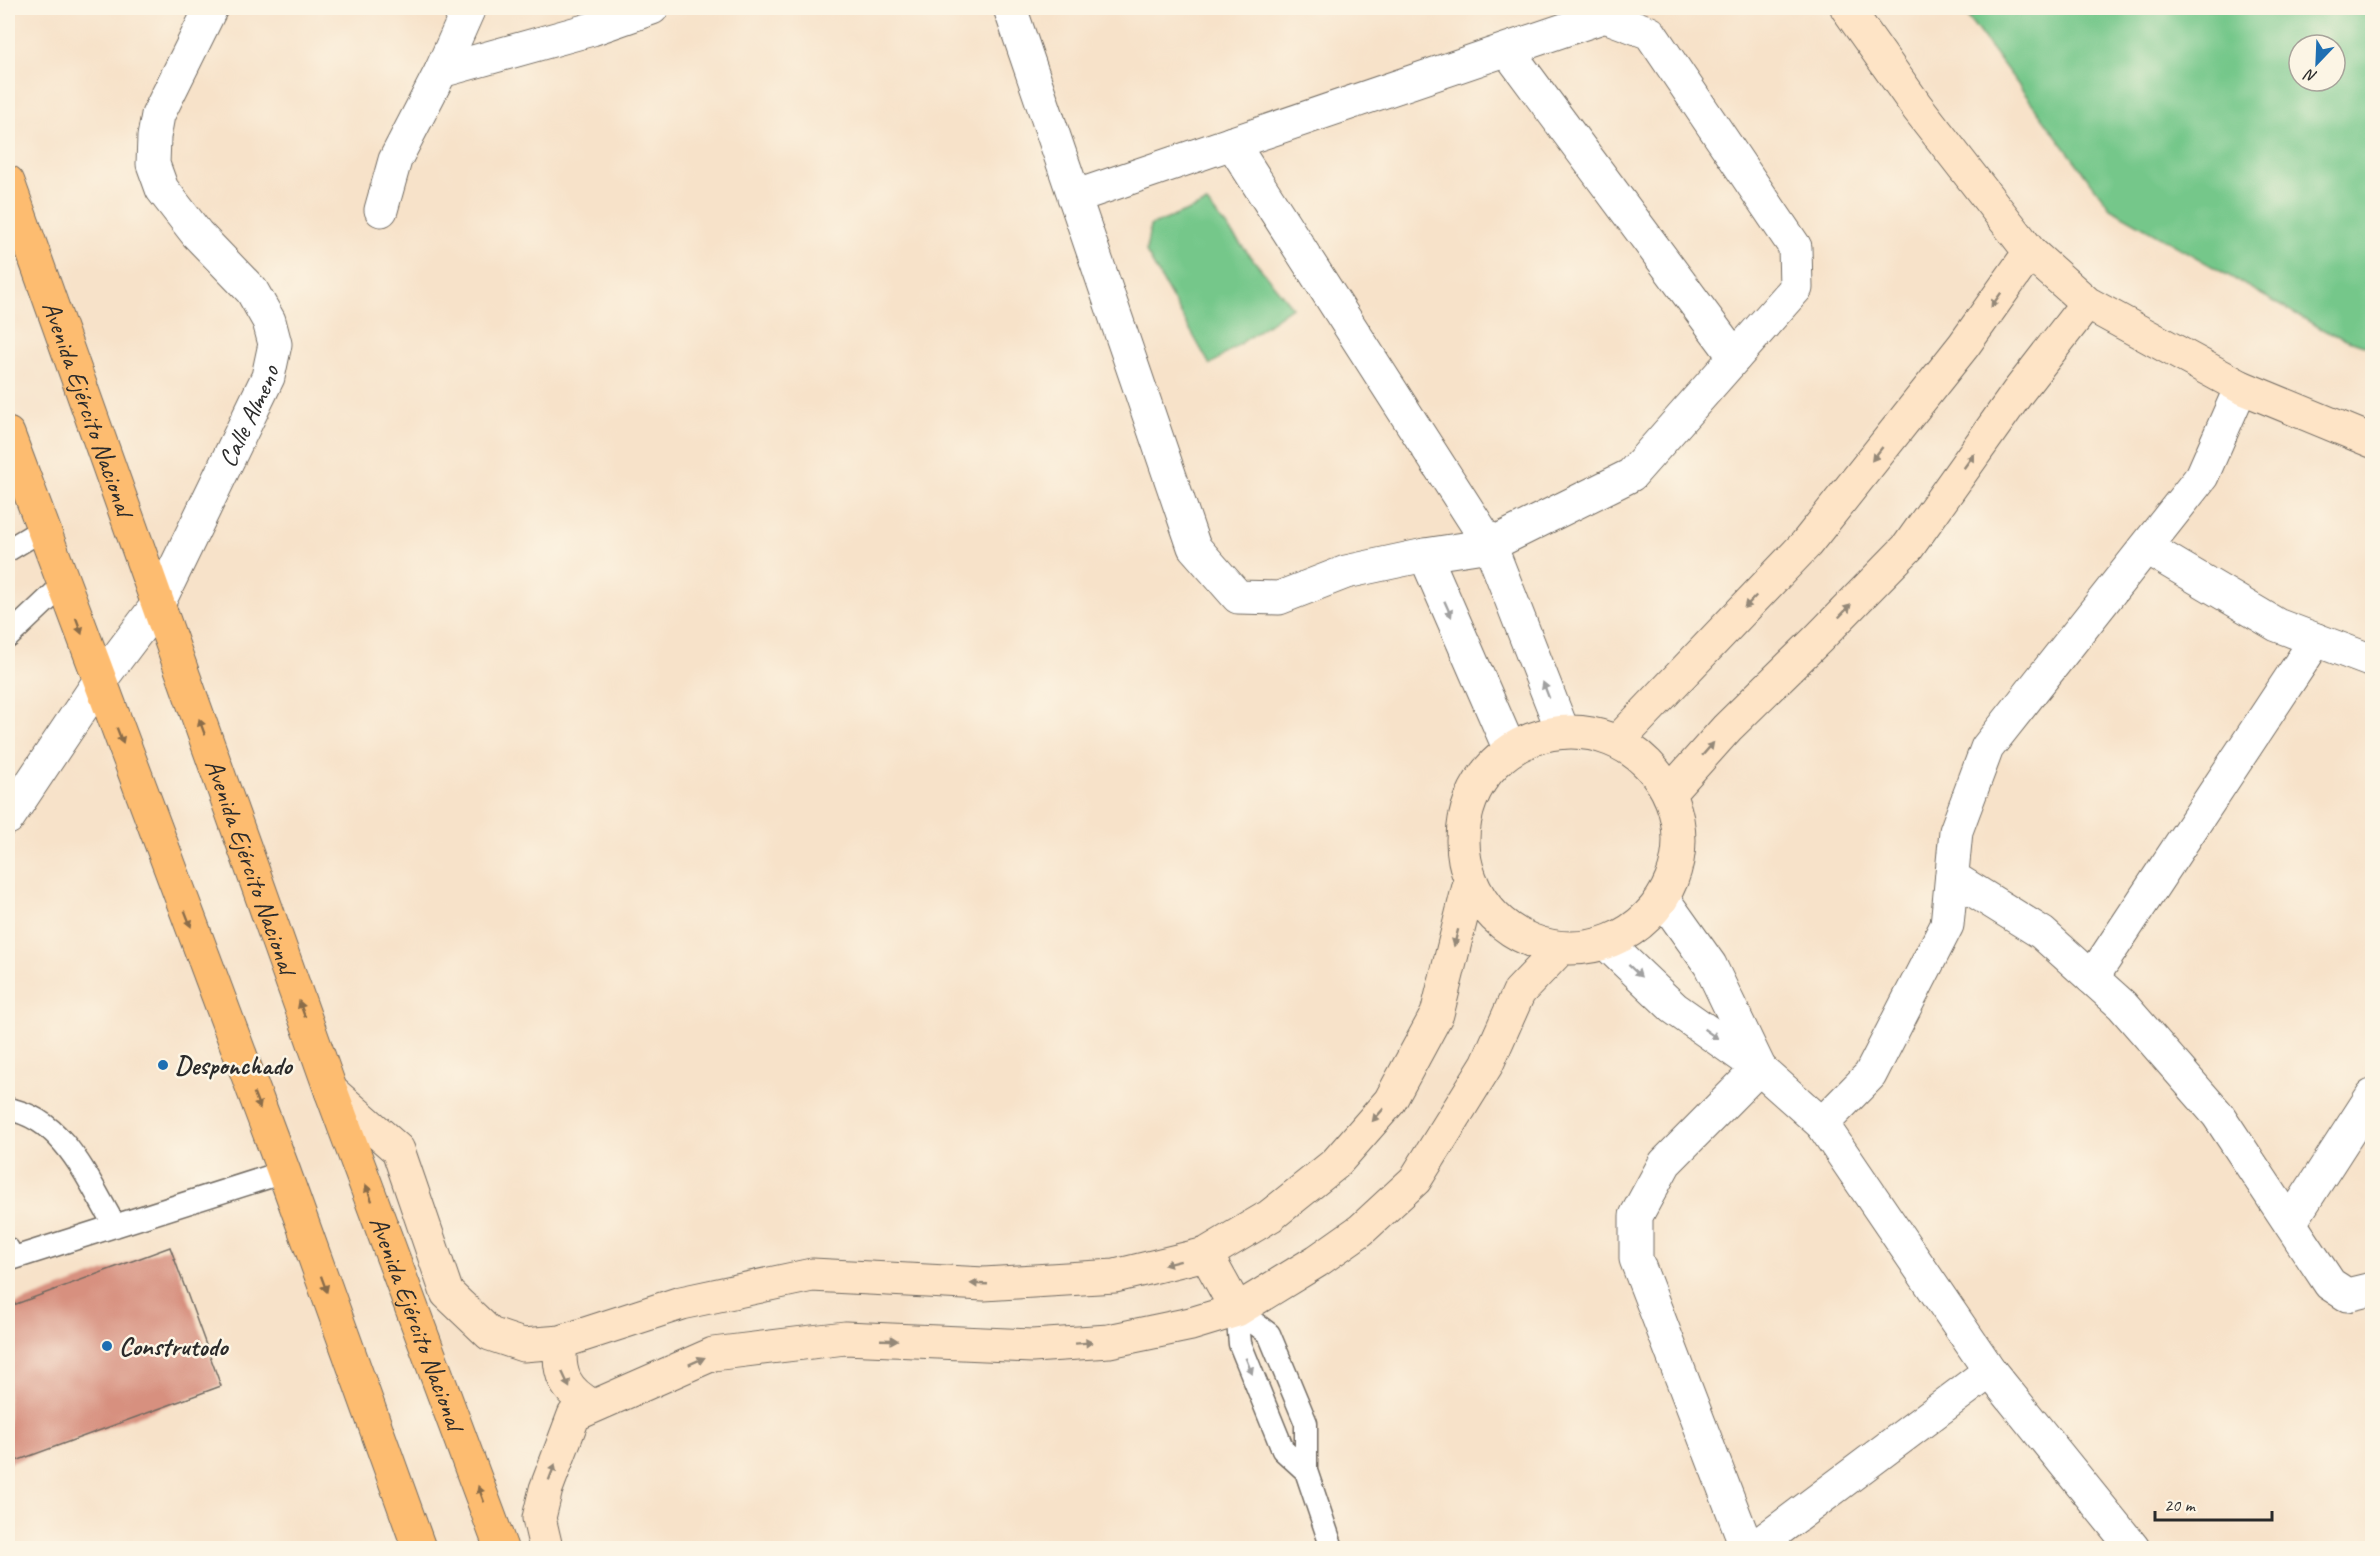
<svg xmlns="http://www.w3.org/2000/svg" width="2380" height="1556" font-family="Caveat,sans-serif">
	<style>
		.green { fill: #74c78a; stroke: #50795a; stroke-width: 1.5; fill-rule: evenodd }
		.building { fill: #d7907f }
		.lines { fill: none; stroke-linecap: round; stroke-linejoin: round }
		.lane-casing { stroke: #726b62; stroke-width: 25 }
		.street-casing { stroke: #726b62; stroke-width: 35 }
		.secondary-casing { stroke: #726b62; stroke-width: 35 }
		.primary-casing { stroke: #726b62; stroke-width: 35 }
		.lane { stroke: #fff; stroke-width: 22 }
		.street { stroke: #fff; stroke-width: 33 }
		.secondary { stroke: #fee4c6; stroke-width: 33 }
		.primary { stroke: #fdbc70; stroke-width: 33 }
		.oneway { fill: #948878 }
		.oneway2 { fill: #a0a0a0 }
		.oneway3 { fill: #8a6c4a }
		.poi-dot { fill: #1f6fb2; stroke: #fcf5e5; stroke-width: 2 }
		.labels { text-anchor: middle; stroke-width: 5; stroke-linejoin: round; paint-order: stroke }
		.street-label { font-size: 26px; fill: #2b2b2b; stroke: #fcf5e5 }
		.poi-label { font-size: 26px; font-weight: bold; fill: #2b2b2b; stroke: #fcf5e5; text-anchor: start }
	</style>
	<rect width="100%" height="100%" fill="#fcf5e5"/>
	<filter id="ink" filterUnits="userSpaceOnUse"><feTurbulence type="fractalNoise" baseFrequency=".0167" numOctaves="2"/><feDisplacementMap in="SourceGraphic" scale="12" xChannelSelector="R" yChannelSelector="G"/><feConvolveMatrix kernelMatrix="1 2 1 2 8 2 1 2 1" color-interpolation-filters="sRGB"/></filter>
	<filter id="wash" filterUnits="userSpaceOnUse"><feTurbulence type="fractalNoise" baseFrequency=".008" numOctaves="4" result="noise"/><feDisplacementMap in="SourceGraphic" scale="24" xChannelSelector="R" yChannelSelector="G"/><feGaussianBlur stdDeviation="1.35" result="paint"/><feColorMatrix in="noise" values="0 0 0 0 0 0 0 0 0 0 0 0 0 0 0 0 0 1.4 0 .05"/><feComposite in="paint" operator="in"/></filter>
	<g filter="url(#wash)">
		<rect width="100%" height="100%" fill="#f7e2c9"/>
		<path class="green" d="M1961 8H2372V348L2329 333 2110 208ZM2299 45H2335V81H2299Z
			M1207 203 1292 307 1210 365 1146 252 1150 226Z"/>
		<g id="blocks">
			<path class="building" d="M170 1247 221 1386 8 1464V1307Z"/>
		</g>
	</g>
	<g filter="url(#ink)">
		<use href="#blocks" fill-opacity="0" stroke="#726b62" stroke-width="1.5"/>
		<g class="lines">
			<g class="lane-casing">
				<path id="lane" d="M8 550 43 529
					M8 637 63 585
					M8 1109C65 1119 88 1181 115 1226
					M8 1249 11 1259 284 1172
					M1237 1310 1269 1334 1306 1423V1471L1332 1548
					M1237 1310 1240 1344 1283 1450 1306 1471"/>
			</g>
			<g class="street-casing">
				<g id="street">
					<path d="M1010 8 1194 547 1238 597 1279 598 1346 572 1425 555 1490 545 1631 475 1796 288 1795 247 1650 33 1605 16 1074 197"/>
					<path d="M1507 50 1735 357"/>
					<path d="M441 71 592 29 652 8"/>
					<path d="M1232 143 1490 545 1563 732"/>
					<path d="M381 210 395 160 441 71 469 8"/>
					<path d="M2147 548 2277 625 2372 661"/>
					<path d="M1425 555 1510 750"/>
					<path id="s1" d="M8 818 99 682 158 604 268 377 275 344 269 321 252 291 197 234 162 189 153 164 154 137 158 115 211 8"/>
					<path d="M1952 877 2042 933 2122 1005 2218 1115 2330 1284 2347 1295 2372 1289"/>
					<path d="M1663 899 1710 965 1759 1067"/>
					<path d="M1606 943 1674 1008 1759 1068 1822 1124 1990 1371 2133 1548"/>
					<path d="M2092 978 2316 640"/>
					<path d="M1822 1124 1870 1075 1947 925 1956 831 1987 748 2202 476 2241 387"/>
					<path d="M2290 1223 2372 1096"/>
					<path d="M1747 1548 1636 1259V1216L1665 1163 1759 1068"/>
					<path d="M1754 1548 1990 1371"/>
				</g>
			</g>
			<g class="secondary-casing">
				<path id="secondary" d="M1847 8 1917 107 2030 252 2087 303 2241 387 2372 441
					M1463 840a108 108 0 1 1 216 0a108 108 0 1 1-216 0Z
					M1617 742 1806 544 1964 345 2030 252
					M1669 793 1727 728 1818 639 1908 547 2018 392 2087 303
					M331 1091 398 1150 447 1293 490 1334 523 1345 561 1342 681 1303 812 1275 984 1284 1115 1276 1206 1254 1270 1216 1335 1164 1390 1101 1437 1014 1470 882
					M1206 1254 1237 1310
					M561 1342C557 1374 565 1391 593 1406
					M546 1548 539 1518 546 1489 574 1415 713 1354 845 1338 1032 1346 1109 1341 1191 1324 1237 1310 1317 1261 1361 1230 1415 1180 1487 1064 1519 992 1560 949"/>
			</g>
			<g class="primary-casing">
				<g id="primary">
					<path id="s2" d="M8 182 331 1091 501 1548"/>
					<path d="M8 434 284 1172 419 1548"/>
				</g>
			</g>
			<use href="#lane" class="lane"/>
			<use href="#street" class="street"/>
			<use href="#secondary" class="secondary"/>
			<use href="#primary" class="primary"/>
		</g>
		<defs><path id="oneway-solid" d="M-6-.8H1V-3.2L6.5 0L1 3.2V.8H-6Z" transform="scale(1.5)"/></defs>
		<g class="oneway">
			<use href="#oneway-solid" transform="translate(1996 300) rotate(125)"/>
			<use href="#oneway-solid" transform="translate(1877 454) rotate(128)"/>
			<use href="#oneway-solid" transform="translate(1969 461) rotate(-54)"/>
			<use href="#oneway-solid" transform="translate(1750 602) rotate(134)"/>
			<use href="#oneway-solid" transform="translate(1845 611) rotate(-46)"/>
			<use href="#oneway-solid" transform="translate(1708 749) rotate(-49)"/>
			<use href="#oneway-solid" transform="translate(1456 938) rotate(104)"/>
			<use href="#oneway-solid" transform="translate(1378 1115) rotate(131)"/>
			<use href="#oneway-solid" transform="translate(1172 1263) rotate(166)"/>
			<use href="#oneway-solid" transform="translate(979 1284) rotate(-178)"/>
			<use href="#oneway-solid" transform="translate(889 1340) rotate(2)"/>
			<use href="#oneway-solid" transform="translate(1084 1343) rotate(-4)"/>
			<use href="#oneway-solid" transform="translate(697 1361) rotate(-24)"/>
			<use href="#oneway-solid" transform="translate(566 1380) rotate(65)"/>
			<use href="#oneway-solid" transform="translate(552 1472) rotate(-69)"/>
		</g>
		<g class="oneway2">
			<use href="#oneway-solid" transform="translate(1448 609) rotate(66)"/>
			<use href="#oneway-solid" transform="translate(1546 690) rotate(-111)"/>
			<use href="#oneway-solid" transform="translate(1635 971) rotate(43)"/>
			<use href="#oneway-solid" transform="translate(1711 1034) rotate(35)"/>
			<use href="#oneway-solid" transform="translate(1249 1366) rotate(68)"/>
		</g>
		<g class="oneway3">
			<use href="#oneway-solid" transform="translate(79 626) rotate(70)"/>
			<use href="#oneway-solid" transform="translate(202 727) rotate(-110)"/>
			<use href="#oneway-solid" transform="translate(120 736) rotate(69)"/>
			<use href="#oneway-solid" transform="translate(188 919) rotate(69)"/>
			<use href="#oneway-solid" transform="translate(302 1009) rotate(-110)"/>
			<use href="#oneway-solid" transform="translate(257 1101) rotate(69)"/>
			<use href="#oneway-solid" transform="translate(369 1193) rotate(-110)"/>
			<use href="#oneway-solid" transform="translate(324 1284) rotate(70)"/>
			<use href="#oneway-solid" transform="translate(481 1494) rotate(-110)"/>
		</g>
	</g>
	<g class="poi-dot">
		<circle cx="163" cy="1065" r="6"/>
		<circle cx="107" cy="1346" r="6"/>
	</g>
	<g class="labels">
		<g class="street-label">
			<text dy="9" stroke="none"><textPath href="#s2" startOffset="240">Avenida Ejército Nacional</textPath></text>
			<text dy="9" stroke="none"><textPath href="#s1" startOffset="470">Calle Almeno</textPath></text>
			<text dy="9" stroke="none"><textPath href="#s2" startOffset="726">Avenida Ejército Nacional</textPath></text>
			<text dy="9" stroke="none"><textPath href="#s2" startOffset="1212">Avenida Ejército Nacional</textPath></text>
		</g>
		<g class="poi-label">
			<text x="175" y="1074">Desponchado</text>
			<text x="119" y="1355">Construtodo</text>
		</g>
	</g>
	<rect width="2380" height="1556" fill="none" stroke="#fcf5e5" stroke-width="30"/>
	<g transform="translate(2317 63) rotate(203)"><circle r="28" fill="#fcf5e5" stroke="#a8a49b" stroke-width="1.5"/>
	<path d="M0-4.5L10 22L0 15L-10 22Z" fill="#1f6fb2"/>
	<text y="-9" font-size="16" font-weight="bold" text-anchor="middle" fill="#2b2b2b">N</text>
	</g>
	<path d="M2155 1511v9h117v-9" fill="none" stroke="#2b2b2b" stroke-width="3"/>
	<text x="2164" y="1511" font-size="18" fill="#2b2b2b" stroke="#fcf5e5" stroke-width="4.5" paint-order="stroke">20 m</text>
</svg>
